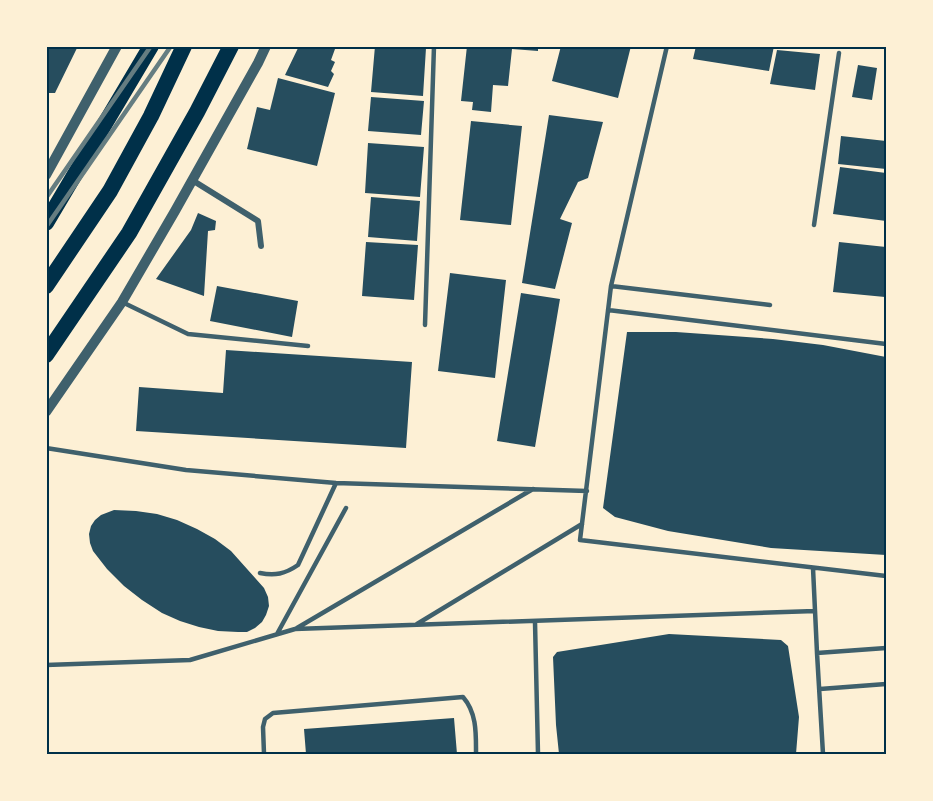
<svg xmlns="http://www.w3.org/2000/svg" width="933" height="801" font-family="Arial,sans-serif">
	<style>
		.building { fill: #264d5e }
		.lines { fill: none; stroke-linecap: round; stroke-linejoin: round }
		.service { stroke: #3f606c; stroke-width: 4.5 }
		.minor { stroke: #3f606c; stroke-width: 6 }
		.tertiary { stroke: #3f606c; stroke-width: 10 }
		.trunk { stroke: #003049; stroke-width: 16 }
		.rail { stroke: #657d81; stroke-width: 4.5 }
		.neatline { fill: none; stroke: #003049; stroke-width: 2 }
	</style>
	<rect width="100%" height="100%" fill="#fdf0d5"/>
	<path class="building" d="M46 46H78L55 93H46Z
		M299 46H331L335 49 331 60 335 62 331 71 334 74 328 87 285 75Z
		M375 46 426 48 423 96 371 92Z
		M467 46H538V51L512 49 508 86 493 85 491 112 472 110 473 102 461 101Z
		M561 46H631L618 98 552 81Z
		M696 46H774L769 71 693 59Z
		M777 50 820 54 815 90 770 84Z
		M858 65 877 68 872 100 852 97Z
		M278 78 335 93 317 166 247 149 257 107 270 110Z
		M371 97 424 101 421 135 368 131Z
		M549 115 603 122 588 178 578 182 560 219 572 223 555 289 522 283Z
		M471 121 522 126 511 225 460 220Z
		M841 136 886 141V169L838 164Z
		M368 143 424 147 420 197 365 193Z
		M840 167 886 173V221L833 214Z
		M371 197 420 201 417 241 368 237Z
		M198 213 216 221 215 230 208 231 204 296 156 279 191 230Z
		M366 242 418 245 414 300 362 296Z
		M839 242 886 247V283L885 297 833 292Z
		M450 273 506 280 495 378 438 371Z
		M217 286 298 301 292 337 210 321Z
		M521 293 560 299 535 447 497 441Z
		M627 332H676L773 339 823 345 886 357V555L771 548 668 531 615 517 603 508Z
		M226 350 412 362 406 448 136 431 139 387 223 393Z
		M114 510 136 511 157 514 177 520 197 529 215 539 231 551 264 588 268 597 269 606 266 615 262 622 255 628 247 632H238L218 631 199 627 180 621 162 613 142 600 124 586 107 569 93 551 90 543 89 534 91 526 95 520 101 515Z
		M669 634 781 640 788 646 799 717 796 754H559L556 725 553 657 557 652Z
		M454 718 457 754H306L304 729Z"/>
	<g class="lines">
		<path class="service" d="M667 46 611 286 580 540 886 576
			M814 225 839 53
			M611 286 770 305
			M122 302 188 334 308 346
			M608 310 886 344
			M425 325 434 46
			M46 448 186 470 336 483 587 491
			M813 568 817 653 886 648
			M260 573C275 576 285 574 298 565L336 483
			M535 622 538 754
			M417 624 582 524
			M297 628 533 489
			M277 634 346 508
			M817 653 823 754
			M46 665 190 660 295 629 815 611
			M820 689 886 684
			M264 754 263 727 265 719 273 713 463 697C477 713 476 734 476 754"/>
		<path class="minor" d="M192 180 258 221 261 246"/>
		<path class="tertiary" d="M46 175 117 46
			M46 412 122 302 175 211 258 63 266 46"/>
		<path class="trunk" d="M46 223 151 46
			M46 286 110 191 151 116 184 46
			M46 355 129 233 197 112 231 46"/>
		<path class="rail" d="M46 198 151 46
			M46 227 171 46"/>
	</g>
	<rect width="933" height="801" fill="none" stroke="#fdf0d5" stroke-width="96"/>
	<rect x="48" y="48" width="837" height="705" class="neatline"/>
</svg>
